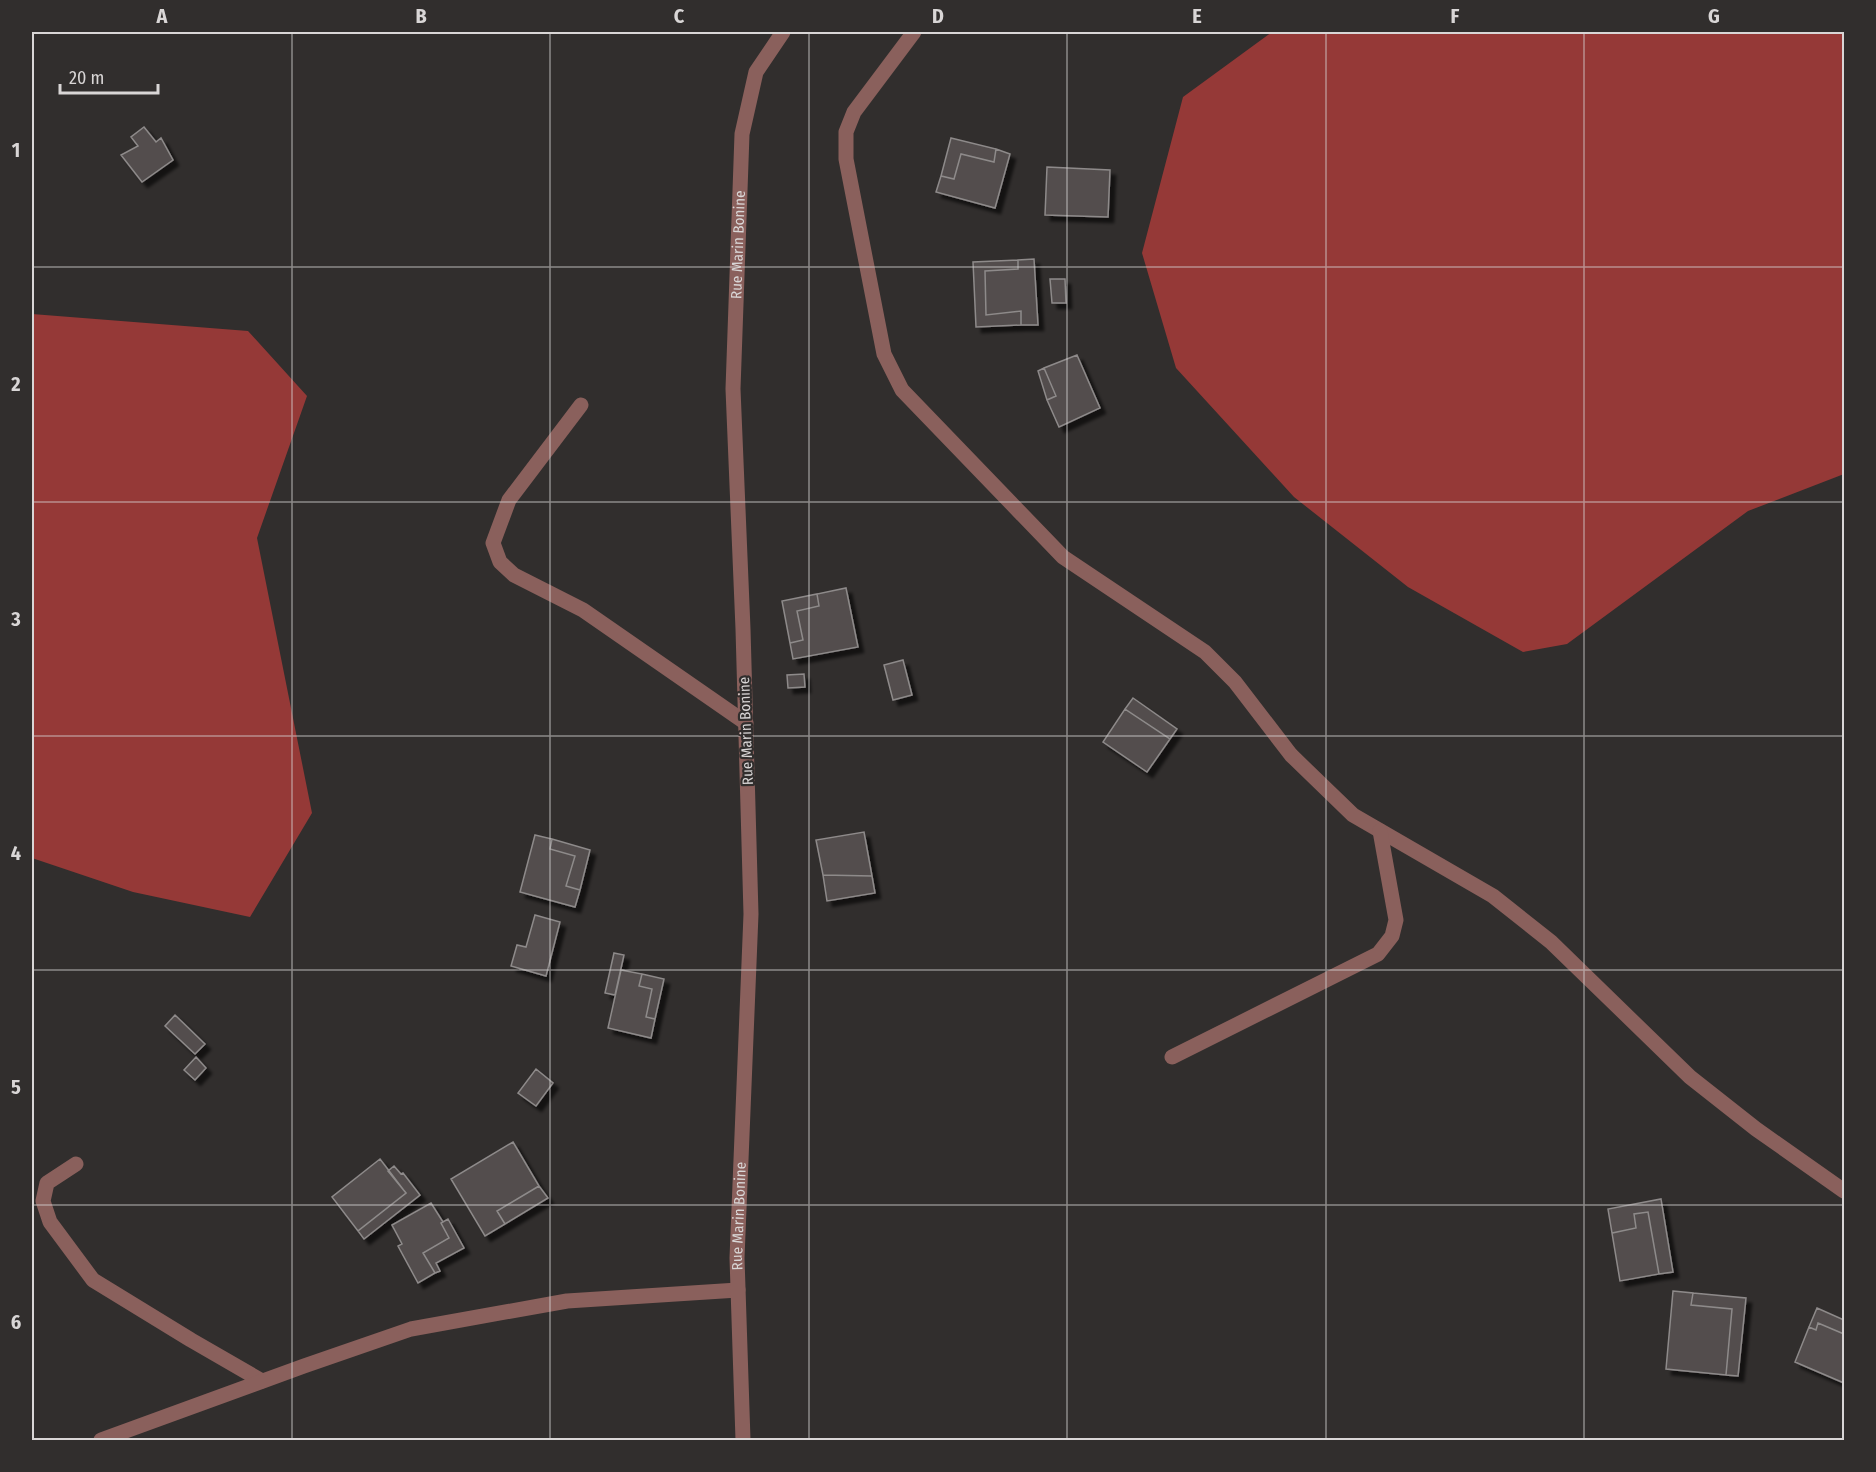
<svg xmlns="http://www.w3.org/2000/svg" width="1876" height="1472" font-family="'Fira Sans Condensed',sans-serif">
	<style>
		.forest { fill: #953937 }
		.building { fill: #524e4d; stroke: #8e8a8a; stroke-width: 1.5; filter: url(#shadow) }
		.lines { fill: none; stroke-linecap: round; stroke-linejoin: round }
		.minor { stroke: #8a605c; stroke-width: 15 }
		.grid { fill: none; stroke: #d9d6d6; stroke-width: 1.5; stroke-opacity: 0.55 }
		.labels { text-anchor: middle; stroke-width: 4.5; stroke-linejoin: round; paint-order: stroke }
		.street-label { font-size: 15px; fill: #d9d6d6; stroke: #312e2d }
		.neatline { fill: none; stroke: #d9d6d6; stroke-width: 2 }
		.grid-label { font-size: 20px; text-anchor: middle; font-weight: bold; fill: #d9d6d6 }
	</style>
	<defs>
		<filter id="shadow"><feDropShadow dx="5.5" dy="5.5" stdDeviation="1.5" flood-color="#0009"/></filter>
	</defs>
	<rect width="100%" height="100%" fill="#312e2d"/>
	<path class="forest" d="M1272 32H1844V474L1748 511 1567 644 1523 652 1408 587 1294 497 1176 368 1142 253 1183 97Z
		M32 314 248 331 307 396 257 538 312 813 250 917 133 892 32 858Z"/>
	<path class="building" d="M144 127 156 142 161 138 173 160 142 182 121 155 138 146 131 137Z
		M951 138 996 149 994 162 961 154 954 179 941 176Z
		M996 149 1010 154 995 208 936 192 941 176 954 179 961 154 994 162Z
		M1047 167 1110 170 1108 217 1045 215Z
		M1034 259 1038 325H1021V311L986 315 985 271 1018 269V260Z
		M1018 260V269L985 271 986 315 1021 311V325L976 327 973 262Z
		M1050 279H1065L1066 303H1052Z
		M1077 355 1100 408 1059 427 1047 400 1056 396 1044 368Z
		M1044 368 1056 396 1047 400 1038 371Z
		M846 588 858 647 793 659 790 643 803 640 797 611 819 606 817 594Z
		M817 594 819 606 797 611 803 640 790 643 782 601Z
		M903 660 912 695 893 700 884 665Z
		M804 674 805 687 788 688 787 675Z
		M1133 698 1177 729 1170 739 1125 709Z
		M1125 709 1170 739 1147 772 1103 742Z
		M864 832 872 876 823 875 816 840Z
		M535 835 552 839 550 849 575 856 566 886 580 890 575 907 520 892Z
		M552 839 590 850 580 890 566 886 575 856 550 849Z
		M823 875 872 876 875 893 827 901Z
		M535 915 560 922 546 976 511 966 517 945 526 947Z
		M614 953 624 955 615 995 605 993Z
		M621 970 642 974 639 986 652 989 646 1017 655 1019 651 1038 608 1028Z
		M642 974 664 979 655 1019 646 1017 652 989 639 986Z
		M175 1015 205 1044 195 1054 165 1026Z
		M196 1057 206 1068 195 1080 184 1070Z
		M536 1069 553 1083 536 1106 518 1093Z
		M513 1142 539 1186 497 1211 505 1224 485 1236 451 1179Z
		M380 1159 406 1193 358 1231 332 1197Z
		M394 1166 401 1174 403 1173 420 1195 364 1239 358 1231 406 1193 388 1171Z
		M539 1186 548 1198 505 1224 497 1211Z
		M1661 1199 1673 1272 1659 1274 1648 1212 1634 1214 1636 1228 1612 1233 1608 1209Z
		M431 1203 443 1222 441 1223 449 1238 423 1253 435 1273 418 1283 398 1246 402 1244 392 1225Z
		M1648 1212 1659 1274 1620 1281 1612 1233 1636 1228 1634 1214Z
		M448 1219 464 1248 436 1263 440 1271 435 1273 423 1253 449 1238 441 1223Z
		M1673 1291 1693 1293 1691 1305 1732 1309 1726 1375 1666 1369Z
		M1693 1293 1746 1298 1738 1376 1726 1375 1732 1309 1691 1305Z
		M1817 1308 1844 1320V1334L1818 1323 1816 1330 1809 1327Z
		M1818 1323 1844 1334V1383L1795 1362 1809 1327 1816 1330Z"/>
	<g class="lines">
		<g class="minor">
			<path d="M914 32 854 112 846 132V159L884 354 902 390 1063 557 1205 652 1235 682 1291 755 1353 815 1493 896 1551 942 1690 1077 1756 1129 1844 1191"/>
			<path d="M581 405 509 500 493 543 500 562 514 575 583 610 746 723"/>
			<path d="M1172 1057 1378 954 1392 936 1396 920 1380 831"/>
			<path d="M76 1164 47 1183 43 1201 50 1222 93 1280 191 1340 262 1381"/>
			<path d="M101 1440 304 1366 411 1329 567 1301 738 1290"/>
			<path id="s1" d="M743 1440 737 1258 751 914 743 629 733 389 742 134 756 72 783 32"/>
		</g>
	</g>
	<path class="grid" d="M292 32V1440M550 32V1440M809 32V1440M1067 32V1440M1326 32V1440M1584 32V1440M32 267H1844M32 502H1844M32 736H1844M32 970H1844M32 1205H1844"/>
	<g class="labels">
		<g class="street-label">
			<text dy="5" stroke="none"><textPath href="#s1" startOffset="1196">Rue Marin Bonine</textPath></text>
			<text transform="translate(746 731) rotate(-92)" y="5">Rue Marin Bonine</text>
			<text dy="5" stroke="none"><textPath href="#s1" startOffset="224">Rue Marin Bonine</textPath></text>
		</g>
	</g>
	<rect width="1876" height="1472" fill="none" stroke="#312e2d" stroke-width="66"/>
	<path d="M60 84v9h98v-9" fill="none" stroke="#d9d6d6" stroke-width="3"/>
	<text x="69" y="84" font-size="18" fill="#d9d6d6" stroke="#312e2d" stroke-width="4.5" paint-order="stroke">20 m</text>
	<rect x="33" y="33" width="1810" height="1406" class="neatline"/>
	<g class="grid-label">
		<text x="162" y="23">A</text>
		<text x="421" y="23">B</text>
		<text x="679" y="23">C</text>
		<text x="938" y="23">D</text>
		<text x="1197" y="23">E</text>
		<text x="1455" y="23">F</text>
		<text x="1714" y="23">G</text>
		<text x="16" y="157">1</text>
		<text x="16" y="391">2</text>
		<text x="16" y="626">3</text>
		<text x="16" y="860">4</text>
		<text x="16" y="1094">5</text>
		<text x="16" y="1329">6</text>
	</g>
</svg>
